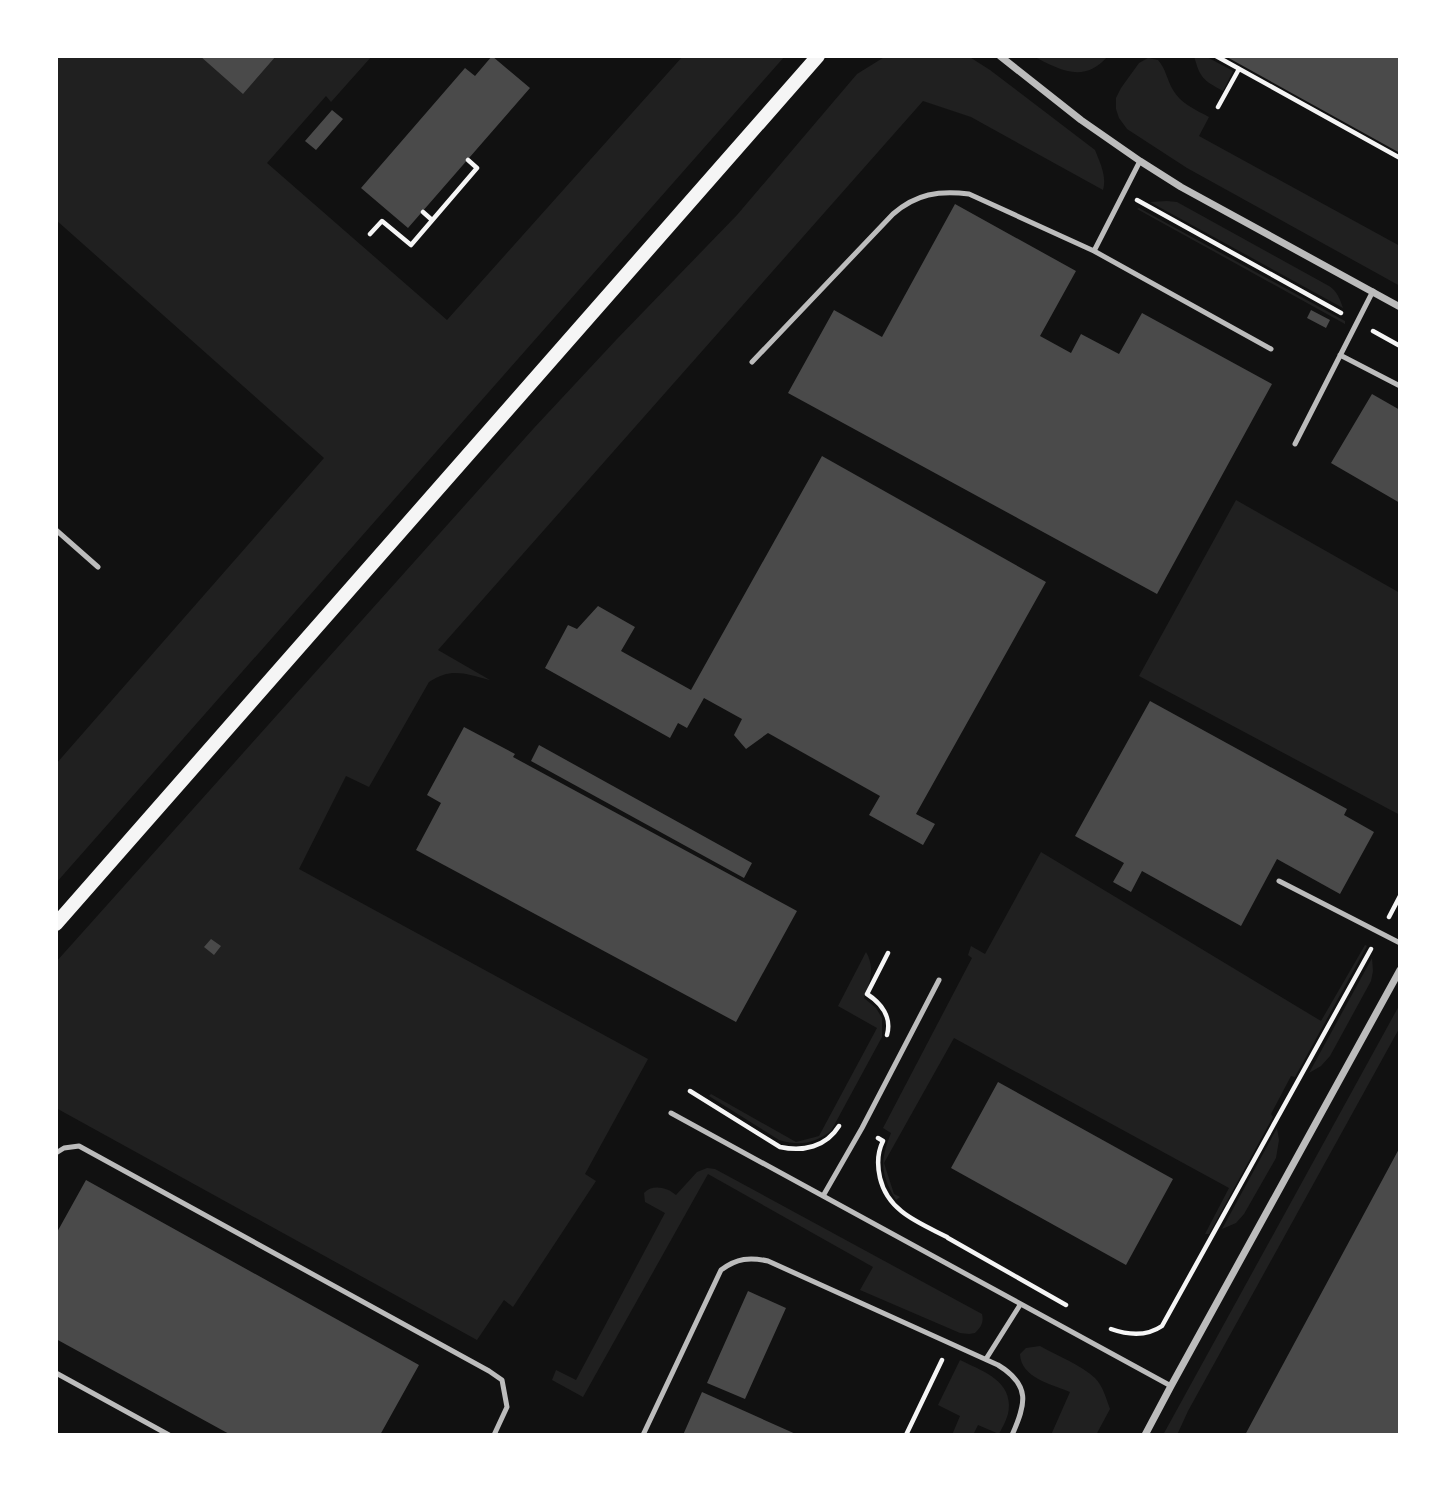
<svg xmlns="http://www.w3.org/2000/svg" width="1456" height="1491" font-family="'Fira Sans Condensed',sans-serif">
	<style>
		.green { fill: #202020 }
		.building { fill: #4a4a4a }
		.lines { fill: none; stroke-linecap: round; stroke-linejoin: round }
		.path { stroke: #f5f5f5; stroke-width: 4.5 }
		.service { stroke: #bcbcbc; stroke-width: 5 }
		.minor { stroke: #bcbcbc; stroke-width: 7 }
		.secondary { stroke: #f5f5f5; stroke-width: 14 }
	</style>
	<rect width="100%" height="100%" fill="#111"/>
	<path class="green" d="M56 56H372L331 102 326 96 267 163 447 320 683 56H785L56 883V764L324 458 56 220Z
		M886 56H968L990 70 1095 150C1100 163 1107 176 1103 190L971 117 923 101 438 650 490 680C465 674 452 667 429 682L369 787 346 776 299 869 648 1059 585 1174 596 1181 513 1307 504 1300 477 1340 56 1108V962L534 428 617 339 737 215 857 74Z
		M1033 56H1108C1084 84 1060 70 1033 56Z
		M1194 56H1205L1233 71 1223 91C1203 80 1200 78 1194 56Z
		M1148 58 1158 60C1166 69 1167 80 1173 90 1180 103 1196 110 1209 117L1199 136 1400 246V286L1187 168 1127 129 1119 118 1116 109V98L1121 88 1139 63Z
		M1167 201 1177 202 1329 286C1337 291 1340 299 1343 308L1150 202Z
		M1139 208 1345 321V324L1137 209Z
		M1236 500 1400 593V815L1139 676Z
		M1041 852 1321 1021 1365 945 1367 946 1295 1077 1291 1076 1271 1114 1273 1117 1209 1234H1205L1229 1188 954 1038 884 1163 894 1194 900 1197 896 1200C880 1174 880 1160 891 1133L883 1128 972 958 968 955 971 946 985 954Z
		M866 952C875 966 870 984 864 998L876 1008 882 1018V1037L831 1131C813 1144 800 1146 779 1140L709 1096 711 1094 796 1142 819 1136 877 1028 838 1006Z
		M1372 958 1373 971 1371 981 1330 1056 1321 1066 1309 1073Z
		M1400 1004V1027L1188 1411 1177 1435H1163Z
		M1277 1128 1279 1140 1276 1158 1244 1214 1236 1223 1222 1229Z
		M707 1168 715 1169 982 1314C984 1322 981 1327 975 1333L969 1334 960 1333 860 1290 873 1267 708 1174 583 1397 552 1380 556 1370 576 1380 665 1213 645 1202 644 1193C652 1184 667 1187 676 1195L697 1172Z
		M1040 1346C1056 1355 1081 1365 1095 1378 1103 1386 1106 1398 1110 1409L1096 1435H1051L1070 1392C1051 1384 1021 1378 1020 1354L1026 1348Z
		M960 1360C982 1371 1015 1381 1008 1414 1006 1421 1002 1428 999 1434L978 1425 973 1435H952L960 1416 938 1405Z"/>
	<path class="building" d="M200 56H276L243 94Z
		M492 56 530 88 408 228 361 188 465 68 475 76Z
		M1225 56H1400V153Z
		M332 110 343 119 316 150 305 141Z
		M955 204 1076 271 1040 336 1071 353 1081 334 1119 354 1142 313 1272 384 1157 594 788 393 834 310 882 337Z
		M1311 310 1330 320 1326 328 1307 318Z
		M1372 394 1400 410V503L1331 463Z
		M822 456 1046 582 916 814 935 824 923 845 869 815 880 796 768 733 746 749 734 735 742 719 704 698 687 728 678 723 670 738 545 668 568 625 577 629 598 606 635 627 621 651 691 690Z
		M1150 701 1347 809 1344 815 1374 832 1340 894 1277 859 1241 926 1142 871 1131 892 1113 882 1124 863 1075 836Z
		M464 727 515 754 513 757 797 911 736 1022 416 850 441 803 427 795Z
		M539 745 752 863 744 878 531 761Z
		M211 939 221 946 214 955 204 947Z
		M998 1082 1173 1179 1126 1265 951 1168Z
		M1400 1147V1435H1245Z
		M86 1180 419 1365 380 1435H231L56 1339V1234Z
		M748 1291 786 1308 745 1399 707 1383Z
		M702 1392 798 1435H683Z"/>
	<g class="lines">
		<path class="path" d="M1216 56 1400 158
			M1218 107 1239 69
			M1137 200 1341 313
			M423 212 432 220
			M370 234 382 221 411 245 477 168 468 160
			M1373 331 1400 346
			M1389 917 1400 896
			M887 1035C892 1017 881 1003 867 994L888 953
			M690 1091 780 1147C803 1152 826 1147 839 1126
			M878 1138 883 1141C877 1153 877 1165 880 1178 888 1212 920 1223 947 1237
			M948 1238 1066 1305
			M1111 1329C1128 1335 1146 1337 1162 1326L1371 949
			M906 1435 942 1360"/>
		<path class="service" d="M1094 251 1140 161
			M1340 355 1400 386
			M752 362 893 214C916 194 939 190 969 194L1094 251 1271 349
			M1295 444 1373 291
			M56 530 98 567
			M1279 881 1400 943
			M671 1113 1171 1386
			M56 1153 64 1148 79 1146 489 1371 502 1380 507 1407 494 1435
			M823 1196 862 1128 939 980
			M986 1359 1020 1305
			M56 1373 169 1435
			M643 1435 721 1270C737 1258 750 1257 768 1261L998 1365C1031 1385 1026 1404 1012 1435"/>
		<path class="minor" d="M1000 56 1081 120 1140 161 1181 187 1400 307
			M1145 1435 1171 1386 1400 970"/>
		<path class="secondary" d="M56 924 818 56"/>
	</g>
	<rect width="1456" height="1491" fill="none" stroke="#ffffff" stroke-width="116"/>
</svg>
